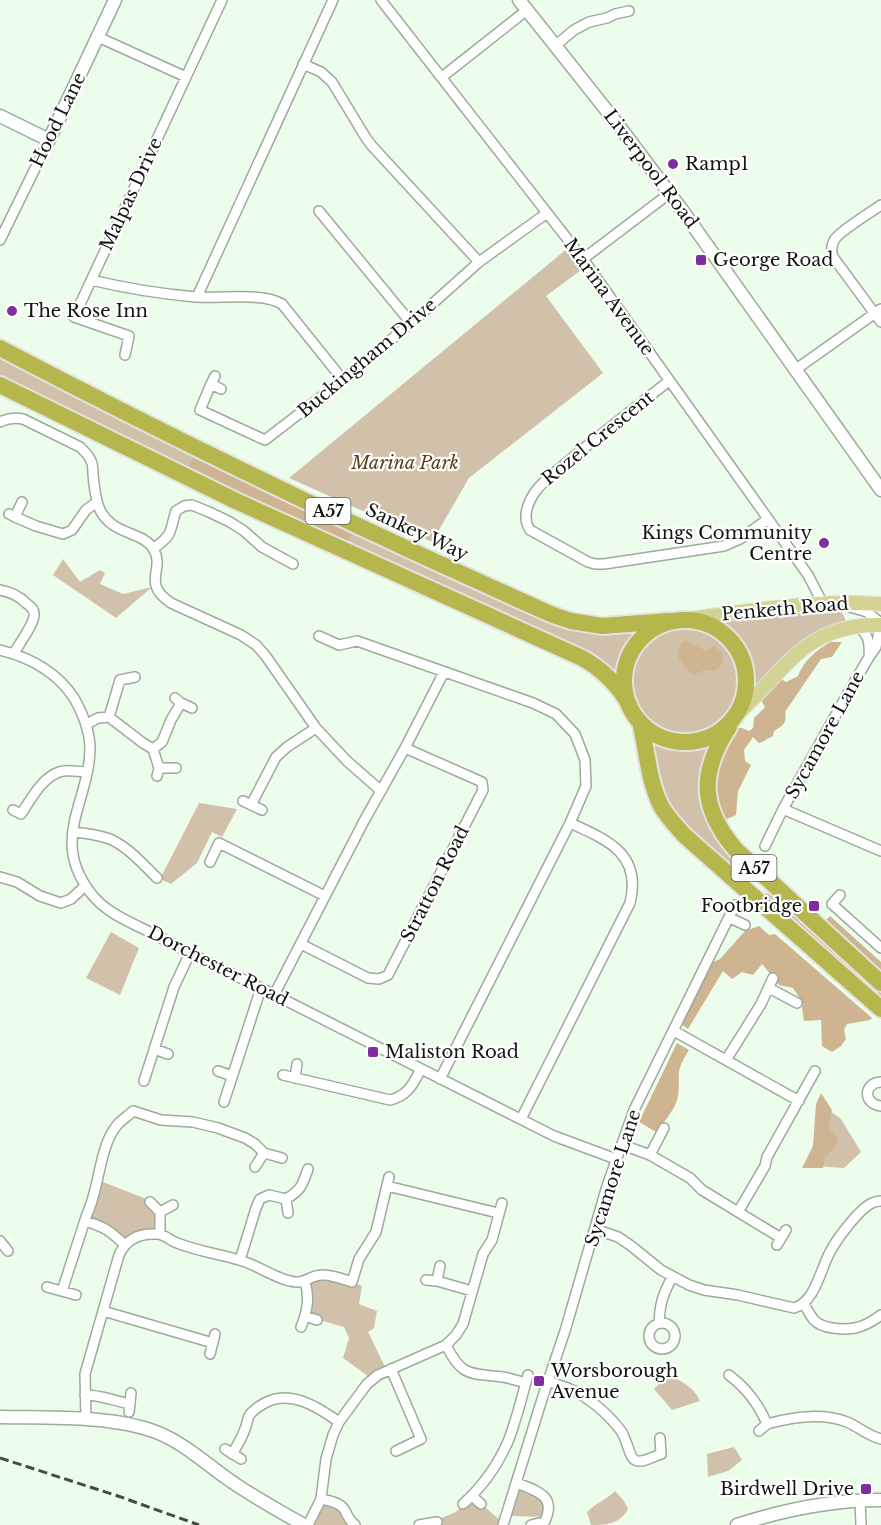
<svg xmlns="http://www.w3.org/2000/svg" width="881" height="1525" font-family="'Libre Baskerville',serif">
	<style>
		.green { fill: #d2c1aa }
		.forest { fill: #ceb491 }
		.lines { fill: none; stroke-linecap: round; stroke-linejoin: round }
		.street-casing { stroke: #9cab9b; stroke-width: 12 }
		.secondary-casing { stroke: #9cab9b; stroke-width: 15 }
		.primary-casing { stroke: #e2e3e2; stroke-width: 16 }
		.highway-casing { stroke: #e2e3e2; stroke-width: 20 }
		.street { stroke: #fff; stroke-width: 9 }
		.secondary { stroke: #fff; stroke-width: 12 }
		.primary { stroke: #d3d394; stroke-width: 14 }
		.highway { stroke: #b5b64c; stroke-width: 16 }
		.rail { stroke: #444b43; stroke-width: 3; stroke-dasharray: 9 4.5; stroke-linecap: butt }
		.poi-dot { fill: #7e2e9e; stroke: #fff; stroke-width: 2 }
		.labels { text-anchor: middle; stroke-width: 4.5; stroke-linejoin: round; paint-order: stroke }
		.shield { fill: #fff; stroke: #585b57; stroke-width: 1.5 }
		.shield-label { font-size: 16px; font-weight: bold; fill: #10150f }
		.street-label { font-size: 18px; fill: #10150f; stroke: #fff }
		.poi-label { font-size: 18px; fill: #10150f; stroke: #fff; text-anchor: start }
		.park-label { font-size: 18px; font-style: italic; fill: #5c4116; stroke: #fff }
	</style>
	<rect width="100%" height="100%" fill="#edfdec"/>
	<path class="green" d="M568 248 584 268 546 296 603 373 469 478 432 542 289 478Z
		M0 354 533 612 638 632 622 658 618 677 243 500 0 379Z
		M63 559 80 582 100 570 105 573 100 584 123 594 152 587 116 618 53 575Z
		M795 612 819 614 842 612 846 621 757 687 755 686C754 680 754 673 752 667 748 648 735 636 721 624L720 621Z
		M633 681a54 54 0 1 1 108 0a54 54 0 1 1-108 0Z
		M651 739C661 743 670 747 681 748 691 749 702 744 711 748L707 756 738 867 734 871 681 824 661 793Z
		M199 803 237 809 222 837 212 832 197 863 171 884 160 879Z
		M762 892 774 895 881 990V1002L760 893Z
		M111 932 139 948 120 995 86 978Z
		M830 1111 841 1119 861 1152 844 1168 816 1166Z
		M98 1180 149 1200 160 1212V1234L125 1245 85 1221Z
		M317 1275 352 1282 362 1286 359 1304 377 1311 374 1328 368 1332 387 1371 372 1379 343 1358 349 1338 344 1327 305 1316V1282Z
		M670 1373C682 1384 693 1385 700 1401L672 1410 654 1389Z
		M734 1447 742 1460 728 1471 708 1477 707 1454Z
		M520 1486 543 1495 547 1517 509 1516Z
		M615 1491 624 1501 628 1509C620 1524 607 1525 591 1525L587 1512C596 1503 606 1500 615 1491Z
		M472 1496 501 1521 500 1525H419L429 1523 456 1512Z
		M330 1501 355 1525H308L318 1506Z"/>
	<path class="forest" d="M198 455 351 528C352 537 349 541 341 544L185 472 193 458Z
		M685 640 704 650 707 651 712 646 716 647 724 655 722 664 715 671 703 670 701 673 698 672 695 675H693C682 663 669 654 685 640Z
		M830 642H842L832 657 821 659 785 712C787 724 783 725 774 731L773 736C768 738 764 742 759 743L753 737 744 750 745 761 751 765 738 791 736 815 725 820 716 799 714 775 725 745 731 742 732 740 731 735 736 728H742L749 731 753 728 754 718 765 707 761 700 779 678 786 682 798 676C804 660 816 651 830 642Z
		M830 916 881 962V979L825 921Z
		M759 926 769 935 775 934 872 1018 870 1020 847 1024 844 1030 846 1039 841 1046 832 1052 822 1046 821 1020 804 1021 801 1000 793 988 779 985 762 964 753 975 742 972 732 979 723 971 688 1029 681 1024 711 963 720 959 745 931Z
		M677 1043 689 1050C685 1057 680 1064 679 1072 678 1081 680 1090 677 1100 673 1112 664 1122 656 1132L639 1122Z
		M821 1093 832 1110 828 1128 838 1138 834 1149 825 1157 823 1168H802L813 1146 816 1104Z"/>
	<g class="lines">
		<g class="street-casing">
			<path id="street" d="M381 0 583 259 808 575 823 604
				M98 37 186 77
				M555 46 574 30 589 22 607 18 615 14 629 11
				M303 64 321 72 332 82 366 138 372 146 479 262
				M442 77 527 10
				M881 205C871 212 840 231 835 239 831 245 831 251 833 257L881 322
				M319 211 411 323
				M0 240 49 140
				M583 259 670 193
				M91 280C125 288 161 294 196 297 220 299 262 292 282 304L343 380
				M197 297 333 0
				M125 355 129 336 74 317 222 0
				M795 370 881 309
				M215 376 211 384 221 389
				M669 381C637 406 604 432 572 458 560 469 544 479 535 492 527 504 522 518 530 530L588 562 595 564H604L724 546 740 539 768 519
				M211 384 200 410 265 440 343 380 411 323 479 262 547 213
				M0 422C8 418 14 417 23 419L80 447C84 451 89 455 91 461 93 464 93 470 93 474 94 486 95 499 100 510 113 536 144 531 154 550 165 570 141 583 171 603L241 635 256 645 265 655 316 728 347 761 380 790
				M9 514 15 517 22 502
				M15 517 36 526 63 534 72 530 86 510 97 502
				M154 548C174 534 169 532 176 511L184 506 192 505 209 512 230 522 244 531 262 547 293 564
				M0 590C10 592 19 596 26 603 30 606 34 609 34 614 35 623 19 644 14 653
				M857 626C869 634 870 644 869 657
				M319 636 339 645 357 641 533 703 556 714 575 734 585 760 586 786 570 823 440 1079
				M0 650C29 657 57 672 74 698 83 714 90 731 90 749 89 802 50 839 90 892 105 913 132 923 154 934 188 953 224 970 259 987 358 1036 456 1086 554 1136L616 1159
				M135 677 120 680 109 717 143 743 153 749 159 768
				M175 698 181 703 192 708
				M87 724 98 718 109 717
				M153 749 162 742 171 720 181 703
				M157 776 159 768H176
				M243 801 262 810
				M251 805 276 757 287 747 316 728
				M783 809 881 851
				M13 810 21 814C31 799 42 778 59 772 68 769 78 772 87 772
				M73 832C85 833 98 835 110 839 128 847 143 864 157 878
				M765 846 783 809 848 693 869 657 876 647 879 631 877 620 867 612 850 607
				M210 862 219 843 325 896
				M0 877 17 882 40 896 61 903 71 899 85 886
				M840 895 832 904 881 948
				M730 918 745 925
				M301 944 368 978 379 979 388 975 483 790 482 782 405 748
				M769 988 797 1003
				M274 995 364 821 405 748 444 672
				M674 1031 799 1101
				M154 1049 168 1054
				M726 1060 761 1004 773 978
				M218 1071 232 1076
				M283 1075 390 1100C408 1096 413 1084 421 1069
				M295 1078 297 1064
				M144 1081 174 987 190 953
				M881 1082C863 1083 863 1104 881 1106
				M224 1102 261 988
				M521 1119 630 903C642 854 608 840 570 823
				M631 1148 650 1155 690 1178 702 1190 781 1238
				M650 1155 664 1128
				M255 1167 264 1153
				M387 1186 498 1213
				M286 1199 288 1213
				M150 1202 160 1212 173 1205
				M738 1212 765 1166 767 1157 815 1071
				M85 1221C105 1227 110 1231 125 1245
				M595 1229 618 1237 630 1245 661 1270 689 1285 704 1290 738 1295 794 1308C815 1302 820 1271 829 1254 835 1241 859 1209 872 1203 874 1202 878 1201 881 1201
				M160 1234V1212
				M0 1241 8 1251
				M777 1245 786 1230
				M240 1260 256 1208 260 1199 269 1195 286 1199C301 1190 302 1186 308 1169
				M426 1280 437 1281 472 1291
				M437 1281 440 1266
				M47 1287 76 1295
				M62 1291 87 1214C100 1187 99 1145 118 1124 123 1119 129 1115 133 1111L161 1120 193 1122 218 1128 245 1138 255 1144 264 1153 282 1158
				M804 1304C807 1309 810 1315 814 1320 822 1329 844 1330 855 1328 865 1326 873 1321 881 1315
				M103 1311 213 1343
				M305 1316 317 1320
				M649 1336a13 13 0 1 1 26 0a13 13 0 1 1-26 0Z
				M659 1323C660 1302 663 1295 672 1277
				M301 1327C307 1312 310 1298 305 1282
				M446 1345C462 1378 471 1373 503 1377 510 1378 518 1381 526 1383
				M210 1354 215 1334
				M391 1369 421 1439 396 1451
				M729 1375C745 1387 759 1405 767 1424L759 1431
				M548 1381C555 1384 563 1386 570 1389 589 1397 609 1415 621 1431 627 1439 629 1457 635 1460 641 1464 655 1456 661 1454L660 1438
				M85 1395C101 1395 115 1401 130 1404
				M129 1412 131 1393
				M86 1420 85 1374 119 1255C126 1239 140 1233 157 1234 165 1234 170 1241 177 1243 197 1251 219 1254 239 1260 258 1265 272 1277 290 1281 305 1285 308 1276 321 1275 330 1274 343 1279 352 1282L359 1259 376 1232 389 1177
				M767 1424C792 1417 822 1412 847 1422 859 1427 868 1436 881 1439
				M225 1449 241 1459
				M232 1454C237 1446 242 1438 245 1429 247 1425 247 1420 249 1416 252 1411 258 1407 263 1404 289 1388 318 1407 339 1422
				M517 1483C540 1492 558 1497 543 1525
				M472 1496 481 1504
				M321 1499C329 1501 339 1502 344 1509 348 1515 348 1520 355 1525
				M860 1500 861 1525
				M463 1504C483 1486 499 1463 509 1439 517 1418 522 1396 528 1375
				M308 1525 321 1499 326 1459 333 1435 339 1422 367 1384 378 1375 446 1345 456 1335 463 1324 483 1254 492 1240 502 1203
				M419 1525 437 1522
				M503 1525 543 1396 565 1331 607 1186 634 1110 735 905
				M531 1525 539 1523 543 1525"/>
		</g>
		<g class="secondary-casing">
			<path id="secondary" d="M519 0 619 126 682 210 881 490
				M0 116 49 140 115 0
				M0 1417C47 1418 112 1415 156 1432 182 1442 203 1461 225 1477 250 1495 277 1510 304 1525
				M737 1525C783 1510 832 1500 881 1500"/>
		</g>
		<g class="primary-casing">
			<path id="primary" d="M690 619C753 610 817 600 881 604
				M736 715C787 670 803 624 881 625"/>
		</g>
		<g class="highway-casing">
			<path id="highway" d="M0 348C181 443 366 532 553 615L571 621 602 626 669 621
				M0 385 236 501 582 658C602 669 617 684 629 704
				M624 681a61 61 0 1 1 122 0a61 61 0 1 1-122 0Z
				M640 722C647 750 648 780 661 806 667 817 676 826 685 836L881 1009
				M729 727C699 773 700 808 736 850L881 983"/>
		</g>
		<use href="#street" class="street"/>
		<use href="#secondary" class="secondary"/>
		<use href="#primary" class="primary"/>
		<use href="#highway" class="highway"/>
		<path class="rail" d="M0 1458 118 1496 199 1525"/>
	</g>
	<g class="poi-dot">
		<circle cx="673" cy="164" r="6"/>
		<rect x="695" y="254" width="12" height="12" rx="3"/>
		<circle cx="12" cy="311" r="6"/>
		<circle cx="824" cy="543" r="6"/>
		<rect x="808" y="900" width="12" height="12" rx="3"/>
		<rect x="367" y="1046" width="12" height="12" rx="3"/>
		<rect x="533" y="1375" width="12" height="12" rx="3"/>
		<rect x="860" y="1483" width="12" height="12" rx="3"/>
	</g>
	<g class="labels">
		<g class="shield">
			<rect x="305.5" y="498" width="45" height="26" rx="4.5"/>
			<rect x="731.5" y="855" width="45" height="26" rx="4.5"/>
		</g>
		<g class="shield-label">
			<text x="328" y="517">A57</text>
			<text x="754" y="874">A57</text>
		</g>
		<g class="street-label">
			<text transform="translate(58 120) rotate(-64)" y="6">Hood Lane</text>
			<text transform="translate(651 169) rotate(53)" y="6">Liverpool Road</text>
			<text transform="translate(131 194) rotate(-65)" y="6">Malpas Drive</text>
			<text transform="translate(609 297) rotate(54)" y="6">Marina Avenue</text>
			<text transform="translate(367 358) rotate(-40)" y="6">Buckingham Drive</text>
			<text transform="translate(598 438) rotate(-39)" y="6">Rozel Crescent</text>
			<text transform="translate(417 532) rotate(25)" y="6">Sankey Way</text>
			<text transform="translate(785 609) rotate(-5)" y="6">Penketh Road</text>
			<text transform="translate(825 735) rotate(-61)" y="6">Sycamore Lane</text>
			<text transform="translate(435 884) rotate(-63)" y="6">Stratton Road</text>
			<text transform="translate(218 966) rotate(27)" y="6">Dorchester Road</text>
			<text transform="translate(613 1178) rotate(-72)" y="6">Sycamore Lane</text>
		</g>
		<g class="poi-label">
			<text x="685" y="170">Ramp1</text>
			<text x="713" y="266">George Road</text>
			<text x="24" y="317">The Rose Inn</text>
			<text x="812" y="539" text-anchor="end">Kings Community<tspan x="812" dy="21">Centre</tspan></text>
			<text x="802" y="912" text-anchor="end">Footbridge</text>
			<text x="385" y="1058">Maliston Road</text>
			<text x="551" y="1377">Worsborough<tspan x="551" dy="21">Avenue</tspan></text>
			<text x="854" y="1495" text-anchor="end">Birdwell Drive</text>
		</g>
		<g class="park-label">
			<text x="405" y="469">Marina Park</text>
		</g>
	</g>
</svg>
